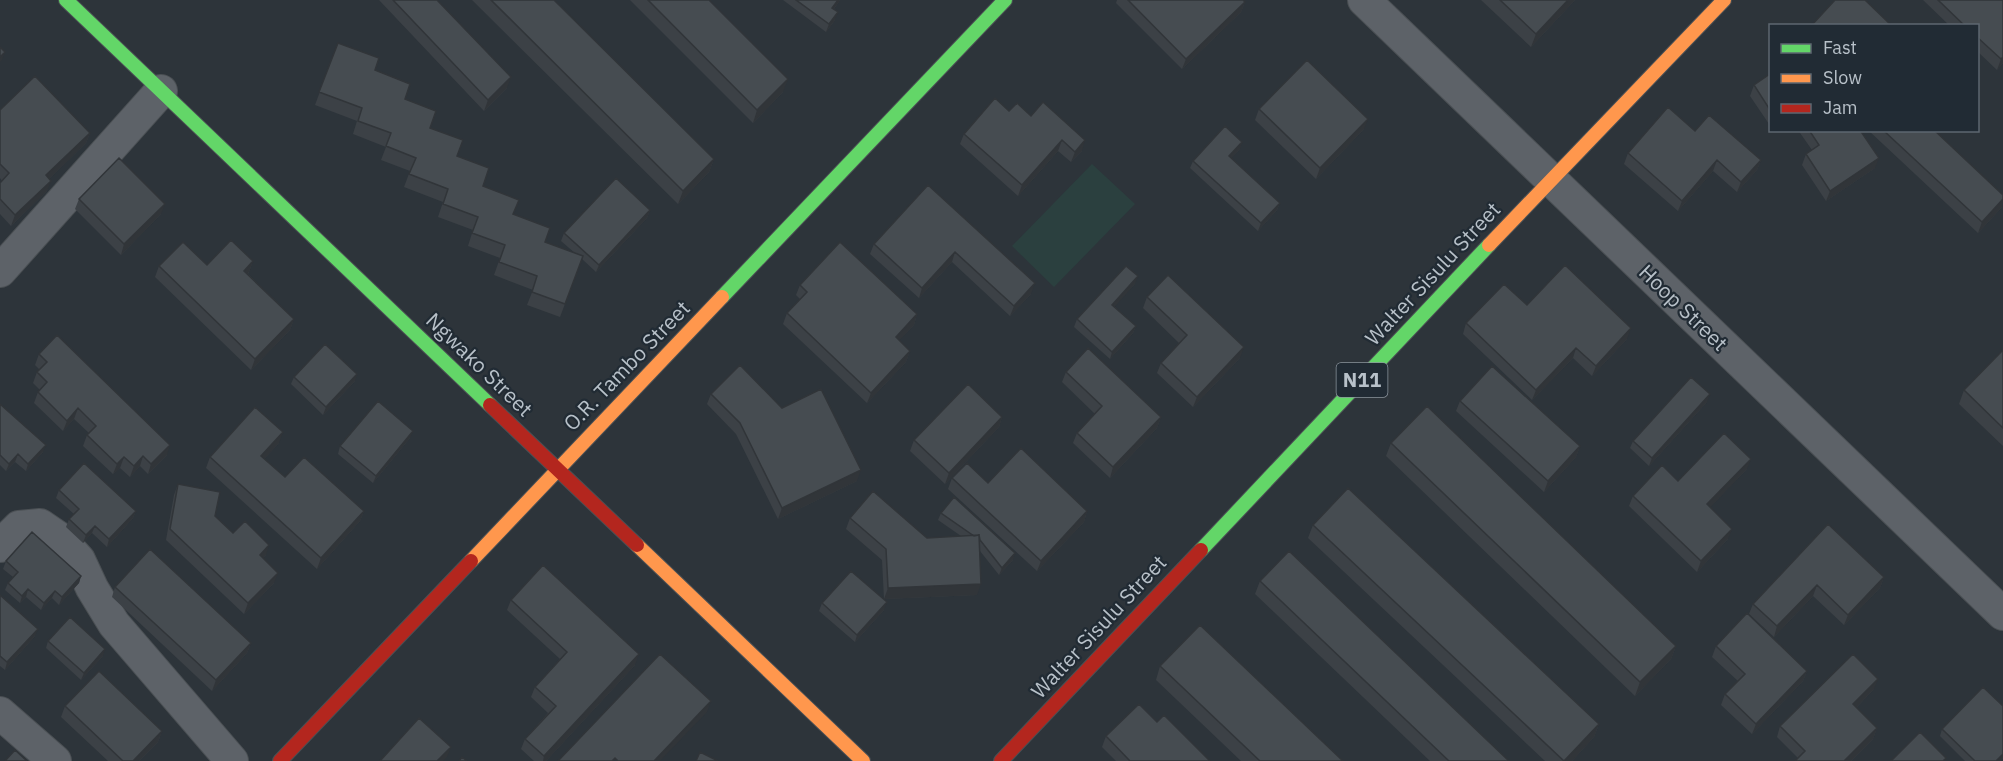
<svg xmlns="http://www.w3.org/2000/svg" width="2003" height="761" font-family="'IBM Plex Sans',sans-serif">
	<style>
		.green { fill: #2b403f }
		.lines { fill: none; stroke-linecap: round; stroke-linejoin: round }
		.street-casing { stroke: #4b5054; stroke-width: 34 }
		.fast-casing { stroke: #4b5054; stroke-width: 16 }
		.slow-casing { stroke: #4b5054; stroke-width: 16 }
		.jam-casing { stroke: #4b5054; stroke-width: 16 }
		.street { stroke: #5d6268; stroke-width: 32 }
		.fast { stroke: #63d668; stroke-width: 14 }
		.slow { stroke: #ff974d; stroke-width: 14 }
		.jam { stroke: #b3261e; stroke-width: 14 }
		.wall { fill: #3c4146 }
		.shaded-wall { fill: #313539 }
		.building { fill: #464c51; stroke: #313539; stroke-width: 1.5 }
		.labels { text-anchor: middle; stroke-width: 4.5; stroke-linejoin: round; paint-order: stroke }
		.shield { fill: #212b34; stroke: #8b949c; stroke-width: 1.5 }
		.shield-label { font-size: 20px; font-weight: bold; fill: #b8c1c9 }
		.street-label { font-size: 21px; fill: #b8c1c9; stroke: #212b34 }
	</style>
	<rect width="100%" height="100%" fill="#2d343a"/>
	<path class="green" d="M1092 164 1135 204 1054 287 1012 246Z"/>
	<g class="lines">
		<g class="street-casing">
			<path id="street" d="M1364 0 2003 614
				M0 271 161 91
				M0 546 19 527 40 525 59 538 79 560 92 588 114 624 232 761
				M0 713 55 761"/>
		</g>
		<g class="fast-casing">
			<path id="fast" d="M66 0 490 405
				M722 297 1005 0
				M1201 550 1489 245"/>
		</g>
		<g class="slow-casing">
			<path id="slow" d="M1489 245 1724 0
				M637 545 863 761
				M471 561 722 297"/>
		</g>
		<g class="jam-casing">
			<path id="jam" d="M490 405 637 545
				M280 761 471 561
				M1001 761 1201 550"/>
		</g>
		<use href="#street" class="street"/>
		<use href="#fast" class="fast"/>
		<use href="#slow" class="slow"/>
		<use href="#jam" class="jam"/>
	</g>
	<path class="wall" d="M379 0H437L507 88 484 111Z
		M472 0H554L714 159 709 172 678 204Z
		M630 0H709L783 92 753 123Z
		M783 0H840L834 9 835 20 826 32Z
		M1117 0H1243L1245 2 1241 12 1182 69 1116 3Z
		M1481 0H1575L1531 47Z
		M1923 0H2003V63L1997 70 1977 51V26H1950Z
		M338 43 375 70 405 99 430 128 457 156 483 187 545 242 576 254 561 241 564 233 650 210 647 218 596 272 582 259 560 317 527 305 533 290 494 275 500 258 468 246 473 230 438 217 443 202 404 187 410 171 381 160 386 147 353 134 357 121 315 105Z
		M1770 74V123L1769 124 1750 96 1754 85Z
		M1259 109 1364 129 1316 179 1255 120Z
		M0 110 90 133 86 143 49 179 47 191 11 226 0 214V183L2 181 0 178Z
		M1009 111 1031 116 1082 151 1071 162 1058 151 1018 196 960 144 964 134Z
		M1798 130H1860L1875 168 1826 201 1802 165 1806 154 1812 150Z
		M1868 130H1934L2002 207 1978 233Z
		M1695 131 1761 160 1757 170 1737 192 1713 171 1678 211 1624 164 1628 153Z
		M1240 149 1231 158 1280 203 1277 210 1258 231 1190 168 1193 161Z
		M928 185 1031 294 1010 316 952 262 919 298 870 254 874 244Z
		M79 199 161 214 121 255 75 209Z
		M253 261 249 272 248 274 294 319 290 330 251 370 155 277 159 266 207 265Z
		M1135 284 1114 306 1136 326 1133 333 1110 359 1074 327 1077 319Z
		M800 285 917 314 914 325 899 340 910 351 906 362 867 403 783 324 787 313 800 299 796 295Z
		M1147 297 1240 358 1193 407 1157 373 1161 363 1179 343 1143 308Z
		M1527 305 1627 339 1592 376 1573 358 1532 400 1463 334 1466 323Z
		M2003 350V446L1959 404 1964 390Z
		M39 354 167 455 148 474 140 466 130 477 120 468 113 474 83 446 87 435 89 433 74 419 63 431 34 403 38 392 40 390 33 383 37 372 40 370 35 365Z
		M1066 372 1161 417 1157 428 1110 478 1073 443 1077 433 1095 414 1062 382Z
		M294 377 355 381 323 415 291 384Z
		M711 394 857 481 778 519 736 434 707 404Z
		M1460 401 1580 446 1576 457 1544 492 1456 411Z
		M1707 402 1649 466 1630 448 1633 441Z
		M0 404 43 452 26 471 15 462 6 471 0 465Z
		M1002 417 999 427 945 484 910 451 914 440Z
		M410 438 373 483 338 454 340 446Z
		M279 443 264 459 285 477 364 511 360 521 317 569 206 468 210 457Z
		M1391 443 1676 646 1671 659 1635 696 1386 456Z
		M1747 469 1710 507 1728 539 1697 572 1629 506 1633 496 1678 481Z
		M952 478 1087 511 1084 522 1037 571 948 489Z
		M178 484 215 516 233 533 266 555 263 558 274 583 244 614 166 540 174 495Z
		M59 490 136 511 133 518 107 547 92 533 83 543 66 527 69 519 74 514 56 498Z
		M941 513 1013 560 999 575 980 551 977 595 884 599 882 560 846 529 850 518 927 538 961 536 938 520Z
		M1828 524 1884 577 1880 588 1844 625 1813 596 1774 637 1749 614 1753 604Z
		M1313 525 1599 724 1594 737 1572 761H1545L1308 538Z
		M6 561 81 576 79 583 59 605 52 598 41 610 26 597 20 603 5 590 8 583 13 577 3 569Z
		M1260 581 1509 761H1430L1255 594Z
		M115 587 251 643 247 653 212 691 112 597Z
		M0 595 35 636 5 670 0 666Z
		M511 600 635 665 546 761H534L521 749 525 739 548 713 531 697 535 687 560 659 507 610Z
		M822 603 884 610 855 642 819 611Z
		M48 641 103 656 81 680 46 648Z
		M1716 646 1807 671 1803 681 1752 734 1721 705 1725 694 1738 681 1712 657Z
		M1160 666 1343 761H1241L1156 680Z
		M1874 689 1856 708 1877 728 1873 739 1851 761H1795L1798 758 1777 737 1780 726Z
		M65 706 162 731 158 742 139 761H108L61 717Z
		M2003 706V758L2000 761H1965L1940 736 1942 729Z
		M1157 722 1210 761H1116L1102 747 1106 736Z"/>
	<path class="shaded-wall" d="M838 0H840L839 2 829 15 832 8Z
		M1568 0H1575L1531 47 1536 34Z
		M1245 2 1241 12 1182 69 1186 59Z
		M838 12 835 20 826 32 829 24Z
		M5 52 2 60 0 62V57Z
		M2003 57V63L1997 70 2001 59Z
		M511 77 507 88 484 111 488 100Z
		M788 79 783 92 753 123 757 110Z
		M1368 119 1364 129 1316 179 1320 168Z
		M90 133 86 143 42 186 46 175Z
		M1062 140 1058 151 1018 196 1022 185Z
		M1085 140 1082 151 1071 162 1075 152Z
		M1242 142 1240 149 1227 163 1229 156Z
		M1879 158 1875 168 1826 201 1830 191Z
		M714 159 709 172 678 204 683 191Z
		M1717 160 1713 171 1678 211 1682 201Z
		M1761 160 1757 170 1737 192 1741 182Z
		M51 181 47 191 11 226 15 215Z
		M2003 199 2002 207 1978 233 1982 222Z
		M1280 203 1277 210 1258 231 1261 223Z
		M165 204 161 214 121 255 124 244Z
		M650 210 647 218 596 272 599 265Z
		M955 252 952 262 919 298 922 288Z
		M253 261 249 272 240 281 244 271Z
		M1138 276 1135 284 1110 312 1112 305Z
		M1035 283 1031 294 1010 316 1014 306Z
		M917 314 914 325 892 348 896 337Z
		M294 319 290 330 251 370 255 359Z
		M1136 326 1133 333 1110 359 1112 352Z
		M1631 328 1627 339 1592 376 1596 366Z
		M1244 347 1240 358 1193 407 1197 397Z
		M1576 348 1573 358 1532 400 1536 390Z
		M910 351 906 362 867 403 871 393Z
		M357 374 355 381 323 415 326 407Z
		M1710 394 1707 402 1649 466 1652 458Z
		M78 408 74 419 63 431 67 421Z
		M1002 417 999 427 945 484 949 473Z
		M1161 417 1157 428 1110 478 1113 467Z
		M413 431 410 438 373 483 376 476Z
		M283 432 279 443 257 467 261 456Z
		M46 445 43 452 26 471 28 464Z
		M170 445 167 455 148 474 151 464Z
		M1580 446 1576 457 1544 492 1548 481Z
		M18 454 15 462 6 471 9 464Z
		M143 456 140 466 130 477 134 466Z
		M124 457 120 468 113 474 117 464Z
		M1751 459 1747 469 1703 515 1707 504Z
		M861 470 857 481 778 519 782 508Z
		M136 511 133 518 107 547 109 539Z
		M364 511 360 521 317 569 321 558Z
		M1087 511 1084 522 1037 571 1041 561Z
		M95 526 92 533 83 543 86 535Z
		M1732 529 1728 539 1697 572 1701 561Z
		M269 545 266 555 256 566 260 555Z
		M1015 553 1013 560 999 575 1002 568Z
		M278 573 274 583 244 614 248 603Z
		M81 576 79 583 59 605 62 597Z
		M1884 577 1880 588 1844 625 1848 615Z
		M981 584 977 595 884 599 888 588Z
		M1817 585 1813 596 1774 637 1777 626Z
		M28 589 26 597 20 603 22 596Z
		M55 591 52 598 41 610 44 603Z
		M887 602 884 610 855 642 857 635Z
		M38 629 35 636 5 670 7 662Z
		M251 643 247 653 212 691 216 680Z
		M1676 646 1671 659 1635 696 1640 682Z
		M105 649 103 656 81 680 84 673Z
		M639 654 635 665 546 761H543L544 756Z
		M1807 671 1803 681 1752 734 1756 724Z
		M1878 679 1874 689 1849 715 1853 704Z
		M711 701 707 712 660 761H654Z
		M1599 724 1594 737 1572 761H1564Z
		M1877 728 1873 739 1851 761H1844Z
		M162 731 158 742 139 761H133Z
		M451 747 447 757 443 761H437Z
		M2003 754V758L2000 761H1996Z"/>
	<path class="building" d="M393 0H437L511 77 488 100Z
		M491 0H554L714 159 683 191Z
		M648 0H709L788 79 757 110Z
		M796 0H838L832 8 838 12 829 24Z
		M1128 0H1243L1245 2 1186 59Z
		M1500 0H1568L1536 34Z
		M1835 0H1865L1892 26H1811Z
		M1938 0H2003V57L2001 59 1977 37V26H1965Z
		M338 43 379 58 375 70 410 84 405 99 436 111 430 128 463 140 457 156 489 168 483 186 519 200 513 214 550 228 545 242 583 256 565 304 532 292 537 276 499 262 505 245 472 233 478 217 443 204 448 189 409 174 416 158 386 146 391 133 358 121 362 108 319 92Z
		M0 47 5 52 0 57Z
		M1307 60 1368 119 1320 168 1259 109Z
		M1770 74V110L1754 85Z
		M35 76 90 133 46 175 51 181 15 215 0 199V183L9 173 0 164V110Z
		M995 98 1009 111 1017 103 1031 116 1043 102 1085 140 1075 152 1062 140 1022 185 964 134Z
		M1668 107 1695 131 1709 115 1761 160 1741 182 1717 160 1682 201 1628 153Z
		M1225 126 1242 142 1229 156 1280 203 1261 223 1193 161Z
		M1809 130H1860L1879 158 1830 191 1806 154 1819 145Z
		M1883 130H1934L2003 195V199L1982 222Z
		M119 158 165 204 124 244 79 199Z
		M616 178 650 210 599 265 564 233Z
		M928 185 1035 283 1014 306 955 252 922 288 874 244Z
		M231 240 253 261 244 271 294 319 255 359 159 266 183 242 207 265Z
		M840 242 917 314 896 337 910 351 871 393 787 313 807 292 800 285Z
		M1565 265 1631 328 1596 366 1576 348 1536 390 1466 323 1504 284 1527 305Z
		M1126 266 1138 276 1112 305 1136 326 1112 352 1077 319Z
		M1168 275 1244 347 1197 397 1161 363 1187 335 1147 297Z
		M57 335 170 445 151 464 143 456 134 466 124 457 117 464 87 435 96 426 78 408 67 421 38 392 47 382 37 372 47 362 39 354Z
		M325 344 357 374 326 407 294 377Z
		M1088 348 1161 417 1113 467 1077 433 1102 406 1066 372Z
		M2003 350V428L1964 390Z
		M740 365 782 408 821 389 861 470 782 508 740 423 711 394Z
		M1492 366 1580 446 1548 481 1460 401Z
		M1691 377 1710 394 1652 458 1633 441Z
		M968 384 1002 417 949 473 914 440Z
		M378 401 413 431 376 476 340 446Z
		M0 404 46 445 28 464 18 454 9 464 0 455Z
		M1427 406 1676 646 1640 682 1391 443Z
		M255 407 283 432 261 456 285 477 304 457 364 511 321 558 210 457Z
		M1724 433 1751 459 1707 504 1732 529 1701 561 1633 496 1662 465 1678 481Z
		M1021 448 1087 511 1041 561 952 478 967 463 988 483Z
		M84 463 136 511 109 539 95 526 86 535 69 519 79 509 59 490Z
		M178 484 220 492 215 516 233 533 245 521 269 545 260 555 278 573 248 603 170 529Z
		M1348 488 1599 724 1564 761 1313 525Z
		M873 491 927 538 979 535 981 584 888 588 886 549 850 518Z
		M954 497 1015 553 1002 568 980 540 979 535 974 536 941 513Z
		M1828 524 1884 577 1848 615 1817 585 1777 626 1753 604Z
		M32 532 81 576 62 597 55 591 44 603 28 589 22 596 8 583 18 572 6 561Z
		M150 549 251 643 216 680 115 587Z
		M1289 551 1509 761H1449L1260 581Z
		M543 565 639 654 544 756 525 739 556 706 535 687 567 652 511 600Z
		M851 571 887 602 857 635 822 603Z
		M0 595 38 629 7 662 0 656Z
		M1747 613 1807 671 1756 724 1725 694 1745 674 1716 646Z
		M70 617 105 649 84 673 48 641Z
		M1200 625 1343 761H1260L1160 666Z
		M660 654 711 701 654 761H618L615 758 612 761H558Z
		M1853 654 1878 679 1853 704 1877 728 1844 761H1795L1805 751 1780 726Z
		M99 671 162 731 133 761H123L65 706Z
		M1983 687 2003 706V754L1996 761H1975L1942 729Z
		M1139 704 1157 722 1164 715 1210 761H1130L1106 736Z
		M419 718 451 747 437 761H380Z
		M1920 732 1946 758 1943 761H1891Z
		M15 750 27 761H5Z
		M700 752 718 761H696Z
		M462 757 467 761H459Z"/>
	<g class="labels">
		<rect class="shield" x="1336.5" y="363" width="51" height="34" rx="4.5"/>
		<g class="shield-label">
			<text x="1362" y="387">N11</text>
		</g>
		<g class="street-label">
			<text transform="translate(1433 274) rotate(-47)" y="7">Walter Sisulu Street</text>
			<text transform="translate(1683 308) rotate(44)" y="7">Hoop Street</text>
			<text transform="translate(479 365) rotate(44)" y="7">Ngwako Street</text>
			<text transform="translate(627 366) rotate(-46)" y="7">O.R. Tambo Street</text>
			<text transform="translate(1099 627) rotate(-47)" y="7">Walter Sisulu Street</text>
		</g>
	</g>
	<rect x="1769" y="24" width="210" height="108" fill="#212b34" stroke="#5d6770" stroke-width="1.5"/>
	<rect x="1781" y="44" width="30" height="9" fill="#63d668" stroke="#5d6770" stroke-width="1.5"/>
	<text x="1823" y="54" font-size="18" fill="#b8c1c9">Fast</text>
	<rect x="1781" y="74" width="30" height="9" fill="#ff974d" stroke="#5d6770" stroke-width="1.5"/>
	<text x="1823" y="84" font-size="18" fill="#b8c1c9">Slow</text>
	<rect x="1781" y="104" width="30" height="9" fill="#b3261e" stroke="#5d6770" stroke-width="1.5"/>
	<text x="1823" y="114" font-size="18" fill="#b8c1c9">Jam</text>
</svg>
